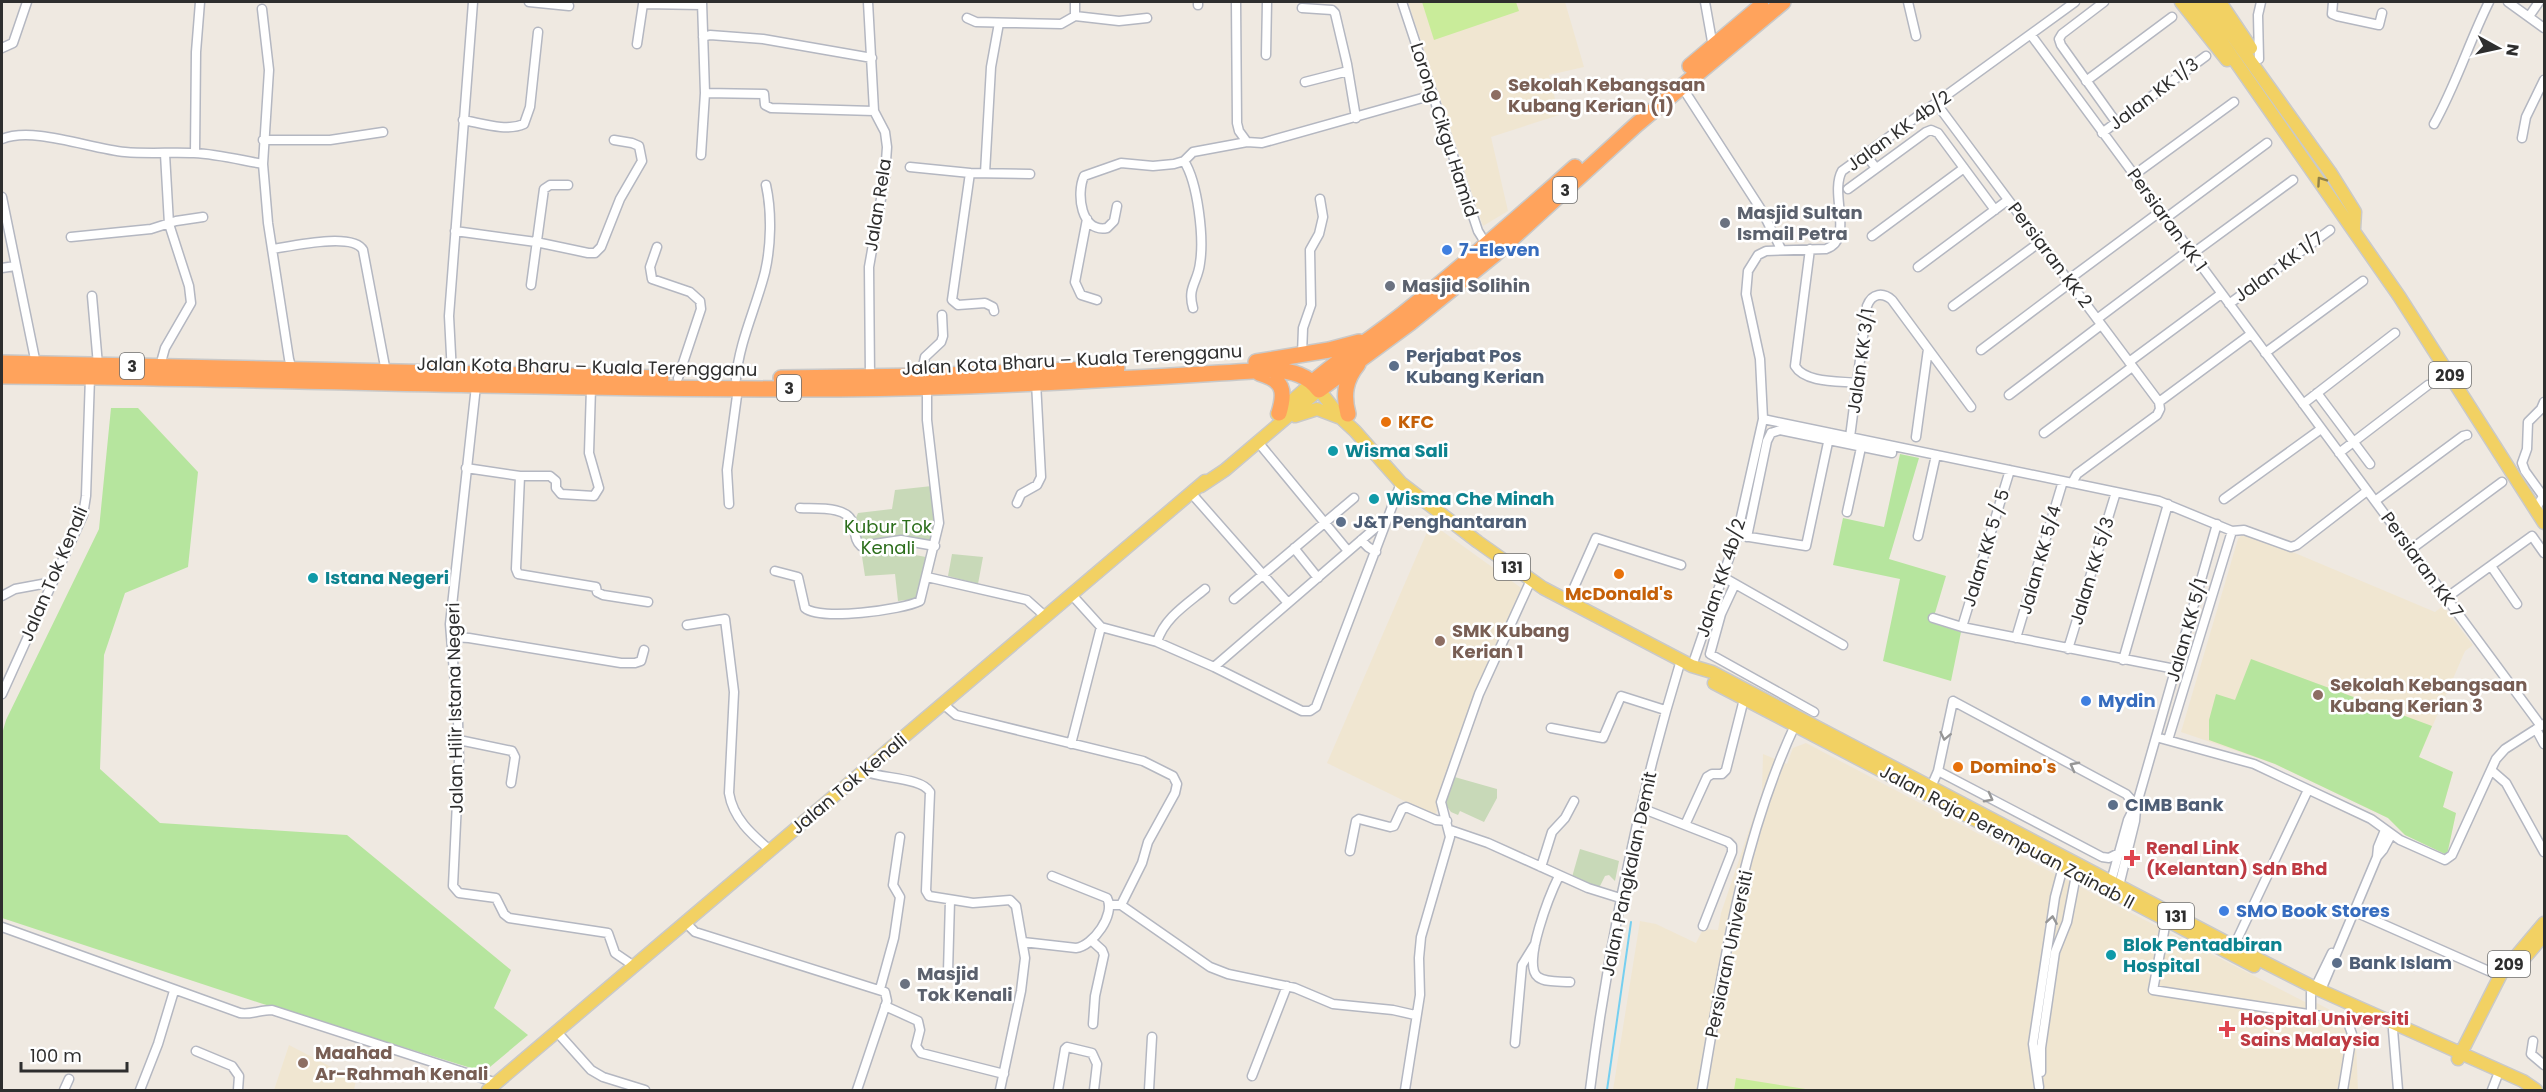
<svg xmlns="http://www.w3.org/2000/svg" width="2546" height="1092" font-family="Poppins,sans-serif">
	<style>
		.education { fill: #f0e6d1 }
		.green { fill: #b6e59e }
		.cemetery { fill: #c8d9b8 }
		.pitch { fill: #c9ec9a }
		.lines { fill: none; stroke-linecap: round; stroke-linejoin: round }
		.stream { stroke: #75cff0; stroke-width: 2 }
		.street-casing { stroke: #b4b7c1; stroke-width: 11 }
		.primary-casing { stroke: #c9c9c9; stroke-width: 15 }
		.highway-casing { stroke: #c9c9c9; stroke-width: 18 }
		.street { stroke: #fff; stroke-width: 8 }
		.primary { stroke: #f2d163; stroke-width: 12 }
		.highway { stroke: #ffa35c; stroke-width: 15 }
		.oneway { stroke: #908048 }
		.oneway2 { stroke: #969696 }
		.education-dot { fill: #8d6e63; stroke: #fff; stroke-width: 2 }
		.worship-dot { fill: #6b7280; stroke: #fff; stroke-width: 2 }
		.shop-dot { fill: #3f7fe0; stroke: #fff; stroke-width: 2 }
		.service-dot { fill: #5c6f8a; stroke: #fff; stroke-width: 2 }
		.food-dot { fill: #e8710a; stroke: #fff; stroke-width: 2 }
		.culture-dot { fill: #0f9aa8; stroke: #fff; stroke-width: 2 }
		.health-dot { fill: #e0444e; stroke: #fff; stroke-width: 2 }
		.labels { text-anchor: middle; stroke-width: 5; stroke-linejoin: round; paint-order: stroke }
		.shield { fill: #fff; stroke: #6d6d6d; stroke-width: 1.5 }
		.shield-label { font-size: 16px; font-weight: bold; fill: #2e2e2e }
		.education-label { font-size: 18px; font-weight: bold; fill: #785e54; stroke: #fff; text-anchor: start }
		.street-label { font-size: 18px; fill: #2e2e2e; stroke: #fff }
		.worship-label { font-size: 18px; font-weight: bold; fill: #5b616d; stroke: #fff; text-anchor: start }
		.shop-label { font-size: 18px; font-weight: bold; fill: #366cbe; stroke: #fff; text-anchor: start }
		.service-label { font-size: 18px; font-weight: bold; fill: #4e5e75; stroke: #fff; text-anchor: start }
		.food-label { font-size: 18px; font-weight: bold; fill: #c56008; stroke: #fff; text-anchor: start }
		.culture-label { font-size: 18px; font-weight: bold; fill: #0d838f; stroke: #fff; text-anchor: start }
		.park-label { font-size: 18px; fill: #2c6e1b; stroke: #fff }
		.health-label { font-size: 18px; font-weight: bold; fill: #be3a42; stroke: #fff; text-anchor: start }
	</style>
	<rect width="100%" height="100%" fill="#efe9e1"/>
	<path class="education" d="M1408 2H1565L1584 67 1549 75 1559 115 1491 137 1508 211 1483 226Z
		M1431 523 1524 590 1477 693 1435 816 1327 763Z
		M2242 535 2295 553 2435 612 2443 606 2473 645 2465 651 2419 757 2453 772 2443 807 2456 813 2447 855 2405 835 2388 818 2275 764 2181 732 2238 539Z
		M1806 743 2051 872 2307 1003 2309 999 2355 1023 2358 1090H1613L1640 921 1656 924 1696 943 1703 929 1718 930 1721 913 1762 792 1763 754 1787 764 1793 748Z
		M289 1045 356 1080 354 1090H274Z"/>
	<path class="green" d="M111 408H138L198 472 188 567 125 593 104 655 100 769 160 823 347 835 511 970 494 1008 528 1035 484 1072 260 1003 2 918V734L6 720 99 529Z
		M1900 454 1919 458 1889 559 1946 576 1932 623 1961 632 1951 681 1883 661 1900 579 1833 565 1843 518 1884 527Z
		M2251 659 2432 726 2419 757 2453 772 2443 807 2456 813 2447 855 2405 835 2388 818 2275 764 2209 740V720L2216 694 2235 700Z"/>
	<path class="cemetery" d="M932 486C935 504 941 526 929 542L915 544V555L926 557 921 590 916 599 898 601 895 574 865 576 856 518 858 513 892 509 895 490Z
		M952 554 983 557 978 584 948 576Z
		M1451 776 1497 789V798L1484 822 1460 811 1458 815 1451 812 1443 801Z
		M1580 849 1619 861 1615 881 1609 875 1605 876 1599 888 1572 877Z"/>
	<path class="pitch" d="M1422 2H1516L1519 11 1434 40Z
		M1736 1078 1812 1090H1734Z"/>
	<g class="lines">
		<path class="stream" d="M1607 1090 1631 922"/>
		<g class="street-casing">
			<path id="street" d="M529 2 569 6
				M868 2 874 111 885 132 887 147 885 176 869 267 870 377
				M1198 2V5
				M1236 2 1237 123 1239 131 1247 142 1262 143 1433 95
				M1402 2 1478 231 1488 247
				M1705 2 1713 47
				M1908 2 1916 36
				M2104 2 2062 34 2059 39 2061 45 2116 122
				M2333 2 2332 14 2337 16 2379 25 2382 13
				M2508 2 2544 28
				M1302 8 1332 10 1335 13 1347 64 1356 118
				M262 9 269 70 263 164 268 223 289 359 292 370
				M2530 15 2539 2
				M1075 16 1119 21 1147 18
				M967 18 976 22 1061 24 1075 16V2
				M2031 35 2541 726
				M703 37 710 35 763 39 872 58
				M637 44 643 4 702 5
				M2 48 13 43 27 2
				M1266 55 1267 2
				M2259 59 2258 15 2261 2
				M2086 81 2172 17
				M1305 82 1348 71
				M1682 87 1762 211 1781 249
				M705 93 764 94 765 105 771 108 874 111
				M1936 103 2159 402 2160 409 2157 415 2077 474 2072 483
				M463 120C481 123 506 132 524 124L530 107 538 32
				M2434 124C2456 85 2469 42 2489 2
				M2102 133 2206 56
				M2522 138 2526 117 2544 80
				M2 139C33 126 91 149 125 152 148 154 171 152 194 153 217 154 240 160 263 164
				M263 140H330L383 132
				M195 153 196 52 200 2
				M1865 154 1876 168
				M701 155 705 93 702 2
				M1184 161C1198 183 1204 238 1200 263 1198 282 1187 287 1193 308
				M910 167 970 173 1030 174
				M970 173 952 300 958 305 985 303 993 307 994 311
				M985 173 991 67 999 23
				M2134 175 2234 102
				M1848 189 1926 132 1931 130 1938 133 1995 210
				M2 197 36 364
				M1117 206 1114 221 1107 228C1081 233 1076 194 1084 176L1121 163 1153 166 1174 164 1184 161 1193 152 1247 142
				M2166 218 2267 143
				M1087 219 1075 282 1081 295 1097 300
				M455 231 536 242 588 253H595L601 247 620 199 642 161 639 146 632 143 614 140
				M1872 236 1964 168
				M71 237 151 229 176 221 203 217
				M657 247 650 267 652 279 690 292 700 301 701 309 678 378
				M273 249C292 246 353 232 363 250L386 372
				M1810 249 1795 366C1805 383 1839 381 1857 383
				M2192 254 2293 180
				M1918 267 2008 200
				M2 268 15 266
				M2068 280 2161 211
				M531 285 544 189 550 185H568
				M92 296 98 365
				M2229 304 2330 230
				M1953 306 2040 242
				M2097 319 2189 250
				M1981 350 2070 283
				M2265 353 2363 281
				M1302 354 1303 328 1311 305 1310 250 1319 234 1323 217 1320 199
				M2129 362 2221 294
				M160 366 165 348 191 303 189 286 169 224 165 154
				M452 374 449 316 473 2
				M921 376 925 357 941 342 943 336 942 315
				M736 379C739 342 756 308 765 272 771 246 772 212 766 185
				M476 386 450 624 458 721 459 760 453 886 459 893 496 898 504 914 509 918 608 933 615 953 634 966
				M2317 393 2370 464
				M2009 395 2101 325
				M2159 402 2251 334
				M2303 404 2395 333
				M1763 419 2159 501 2232 531 2244 530 2291 547 2297 545 2367 491
				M1771 433 1780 430 1892 453
				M2044 433 2132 367
				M1850 437 1867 306C1872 293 1883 292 1892 300L1971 407
				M1916 437 1928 349
				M1258 442 1348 551
				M2339 453 2428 385
				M466 468 520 476H550L556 481V488L561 494 594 496 599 488 589 453 591 388
				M520 476 516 569 518 574 596 587 597 592 603 595 648 602
				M1192 494 1288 603
				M2224 499 2321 429
				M2375 501 2463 436 2467 435
				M1017 503 1021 494 1037 485 1041 477 1036 382
				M729 504 727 470 738 388
				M800 508C815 509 848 505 853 524 856 532 854 540 861 546L901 540 935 546
				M2536 509 2543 496 2525 471 2522 463 2527 449 2528 422 2541 409 2544 402
				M1847 512 1862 443
				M1737 535 1806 546 1830 433
				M1918 536 1936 455
				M1747 537 1767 441 1771 433
				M1361 540 1368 547 1376 552
				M1294 548 1318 578
				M2410 550 2502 482
				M2491 566 2517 604
				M775 571 798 577 805 608C820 621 902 610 920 601L939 523 927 420V387
				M927 577 1027 600 1046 617
				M1723 577 1843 645
				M1735 584 1721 614 1710 654 1814 712
				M1072 595 1101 627 1157 642 1214 667 1302 711H1310L1316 707 1401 483
				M2 596 15 589 53 582
				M2446 598 2532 536 2544 553
				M1234 599 1354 498
				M1568 601 1596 538 1681 565
				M1933 618 1962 627 2175 669
				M687 625 725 619 734 692 729 793C733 818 751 834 770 850
				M1962 627 2010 470
				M451 637 469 638 621 663H635L641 661 644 650
				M2016 638 2063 481
				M1157 642C1164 618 1187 604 1205 589
				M2068 649 2116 492
				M2123 660 2168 504
				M1692 666 1737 535 1763 419 1760 359 1746 294 1748 271 1758 255 1766 251 1826 249C1855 239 1829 194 1842 171L2075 2
				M1214 667 1388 517
				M2 694 83 515 86 496 90 377
				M943 704 956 715 1143 761 1173 776 1177 784 1175 793 1148 842 1142 863 1121 905
				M1551 728 1603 738 1621 696 1665 710
				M2536 729 2544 744
				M2156 737 2254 764 2371 819 2400 840 2445 860 2452 855 2496 759 2505 749 2544 724
				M459 740 512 751 515 757 511 783
				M2168 740 2232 531
				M1071 744 1101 627
				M2491 770 2506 783 2544 852
				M864 771C881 779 921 777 930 792L926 891 929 896 973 903 1010 900 1016 906 1025 958 1021 991 1000 1090
				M1938 771 2102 857 2109 858 2119 853
				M1931 787 1938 771 1953 701 2126 794 2136 805
				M1641 808 1728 842 1732 846V852L1703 926
				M1685 825 1707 777 1712 774H1722L1726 770 1744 699
				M1450 830 1488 843 1588 888 1620 898
				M1350 851 1356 821 1359 819 1390 827 1394 826 1402 809 1406 807 1436 820 1447 821
				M2377 857 2383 850 2391 835
				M1541 867 1552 832 1565 818 1574 801
				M1559 876C1551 892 1521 965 1538 977 1546 983 1561 981 1570 982
				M2110 885 2128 820 2138 800 2217 524
				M2118 890 2135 821 2136 809
				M1110 905H1121L1210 967 1228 974 1295 988 1333 1004 1393 1010 1415 1015
				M2353 911 2500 976
				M2166 921 2153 990 2347 1020 2352 1034 2343 1090
				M685 922 695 932 885 992 887 1001 857 1090
				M2 927 240 1013C250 1015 260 1010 272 1010L497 1083
				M1092 941 1102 950 1104 955 1095 996 1093 1024
				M1023 942 1076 948C1093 946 1116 914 1107 898L1052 876
				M2234 946 2308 790
				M948 972 950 900
				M2315 988 2332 953
				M880 989 894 938 900 897 893 885 900 837
				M2321 990 2377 857 2378 847 2385 830
				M2311 993V1014
				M885 1006 918 1021 920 1030 916 1046 921 1053 1004 1074
				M2393 1030 2398 1090
				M557 1032 591 1070 603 1077 645 1090
				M2533 1041 2531 1054 2544 1065
				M1515 1043 1522 965 1535 944
				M196 1051 232 1066 239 1076 238 1090
				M2041 1072V1048L2055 952 2067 922 2077 870
				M1252 1076 1287 986
				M2039 1087 2033 1044 2055 897 2064 863
				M64 1090 69 1079
				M140 1090 158 1044 174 991
				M1058 1090 1065 1049 1067 1047 1092 1053 1097 1064 1094 1090
				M1149 1090 1152 1037
				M1405 1090 1420 995 1419 958 1421 937 1450 837 1441 802 1479 694 1531 580
				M1590 1090C1608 945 1638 801 1681 660
				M1702 1090C1723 966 1742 838 1796 723
				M2492 1090 2497 1077"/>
		</g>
		<g class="primary-casing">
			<path id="primary" d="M2181 2 2227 60
				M2194 2 2399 296 2544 523
				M2208 2 2330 172 2355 212 2354 229
				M2220 2 2251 48
				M1277 414 1313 382
				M1295 416 1317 409 1338 417
				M1201 486 1225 470 1319 390 1342 419 1355 431 1401 483 1478 542 1543 588 1692 666 1712 672 2260 960 2315 988 2523 1081 2536 1090
				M1714 683 2254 966
				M2516 968 2544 935
				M2458 1059 2501 974 2544 923
				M488 1090 1205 481"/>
		</g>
		<g class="highway-casing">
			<path id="highway" d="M1690 66 1761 6
				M1256 362 1329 350 1359 342
				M2 363 661 378
				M1259 373C1283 380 1286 390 1279 413
				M2 376C281 378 560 390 839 389 984 388 1129 378 1274 370 1292 371 1308 375 1319 390L1410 323 1494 255 1636 125 1783 2
				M781 378 921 376 1117 368
				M1313 382C1342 357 1374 337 1404 313 1463 266 1519 217 1575 167
				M1348 414C1343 395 1345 380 1358 364"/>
		</g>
		<use href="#street" class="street"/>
		<use href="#primary" class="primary"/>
		<use href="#highway" class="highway"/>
	</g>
	<defs><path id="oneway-chevron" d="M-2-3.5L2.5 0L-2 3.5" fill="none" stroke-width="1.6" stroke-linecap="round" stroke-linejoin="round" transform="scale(1.5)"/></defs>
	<use class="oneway" href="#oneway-chevron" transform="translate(2321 181) rotate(-125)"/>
	<g class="oneway2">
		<use href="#oneway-chevron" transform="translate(1945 736) rotate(102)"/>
		<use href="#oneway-chevron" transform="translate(2074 766) rotate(-152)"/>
		<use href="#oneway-chevron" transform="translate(1989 798) rotate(28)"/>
		<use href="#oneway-chevron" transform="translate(2052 920) rotate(-81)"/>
	</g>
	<g class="education-dot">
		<circle cx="1496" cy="95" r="6"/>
		<circle cx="1440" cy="641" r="6"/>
		<circle cx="2318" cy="695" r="6"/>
		<circle cx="303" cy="1063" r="6"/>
	</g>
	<g class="worship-dot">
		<circle cx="1725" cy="223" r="6"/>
		<circle cx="1390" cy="286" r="6"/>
		<circle cx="905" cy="984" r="6"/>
	</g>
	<g class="shop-dot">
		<circle cx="1447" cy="250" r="6"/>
		<circle cx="2086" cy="701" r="6"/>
		<circle cx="2224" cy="911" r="6"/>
	</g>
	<g class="service-dot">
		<circle cx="1394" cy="366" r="6"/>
		<circle cx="1341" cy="522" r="6"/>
		<circle cx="2113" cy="805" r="6"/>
		<circle cx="2337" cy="963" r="6"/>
	</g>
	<g class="food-dot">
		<circle cx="1386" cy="422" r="6"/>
		<circle cx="1619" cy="574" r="6"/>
		<circle cx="1958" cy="767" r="6"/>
	</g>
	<g class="culture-dot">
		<circle cx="1333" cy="451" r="6"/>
		<circle cx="1374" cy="499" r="6"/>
		<circle cx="313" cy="578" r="6"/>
		<circle cx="2111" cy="955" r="6"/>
	</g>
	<g class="health-dot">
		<path d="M2129 849h6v6h6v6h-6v6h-6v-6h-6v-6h6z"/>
		<path d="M2224 1020h6v6h6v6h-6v6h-6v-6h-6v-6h6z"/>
	</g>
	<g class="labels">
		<g class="shield">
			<rect x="1553" y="177" width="24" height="26" rx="4.5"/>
			<rect x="120" y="353" width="24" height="26" rx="4.5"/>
			<rect x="2429" y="362" width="42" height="26" rx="4.5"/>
			<rect x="777" y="375" width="24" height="26" rx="4.5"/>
			<rect x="1494" y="554" width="36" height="26" rx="4.5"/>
			<rect x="2158" y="903" width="36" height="26" rx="4.5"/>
			<rect x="2488" y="951" width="42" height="26" rx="4.5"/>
		</g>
		<g class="shield-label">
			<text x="1565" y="196">3</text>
			<text x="132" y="372">3</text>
			<text x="2450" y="381">209</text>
			<text x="789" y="394">3</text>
			<text x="1512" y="573">131</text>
			<text x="2176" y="922">131</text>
			<text x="2509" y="970">209</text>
		</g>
		<g class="education-label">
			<text x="1508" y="91">Sekolah Kebangsaan<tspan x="1508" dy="21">Kubang Kerian (1)</tspan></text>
			<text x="1452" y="637">SMK Kubang<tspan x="1452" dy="21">Kerian 1</tspan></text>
			<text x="2330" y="691">Sekolah Kebangsaan<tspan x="2330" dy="21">Kubang Kerian 3</tspan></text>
			<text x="315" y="1059">Maahad<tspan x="315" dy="21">Ar-Rahmah Kenali</tspan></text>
		</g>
		<g class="street-label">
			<text transform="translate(2154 94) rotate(-37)" y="6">Jalan KK 1/3</text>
			<text transform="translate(1444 130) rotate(72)" y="6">Lorong Cikgu Hamid</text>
			<text transform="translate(1899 131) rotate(-36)" y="6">Jalan KK 4b/2</text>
			<text transform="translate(878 205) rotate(-81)" y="6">Jalan Rela</text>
			<text transform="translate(2167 220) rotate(54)" y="6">Persiaran KK 1</text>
			<text transform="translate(2050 255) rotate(53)" y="6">Persiaran KK 2</text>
			<text transform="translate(2279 267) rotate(-36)" y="6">Jalan KK 1/7</text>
			<text transform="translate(1072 360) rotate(-3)" y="6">Jalan Kota Bharu – Kuala Terengganu</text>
			<text transform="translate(1861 361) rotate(-82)" y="6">Jalan KK 3/1</text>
			<text transform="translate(587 367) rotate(1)" y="6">Jalan Kota Bharu – Kuala Terengganu</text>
			<text transform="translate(1986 548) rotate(-73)" y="6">Jalan KK 5 / 5</text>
			<text transform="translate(2040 560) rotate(-74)" y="6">Jalan KK 5/4</text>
			<text transform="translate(2422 565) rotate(54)" y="6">Persiaran KK 7</text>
			<text transform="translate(2092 571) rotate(-73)" y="6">Jalan KK 5/3</text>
			<text transform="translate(54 574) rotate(-67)" y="6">Jalan Tok Kenali</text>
			<text transform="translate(1721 578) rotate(-72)" y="6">Jalan KK 4b/2</text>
			<text transform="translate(2187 630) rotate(-74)" y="6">Jalan KK 5/1</text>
			<text transform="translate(455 708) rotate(-91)" y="6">Jalan Hilir Istana Negeri</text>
			<text transform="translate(849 784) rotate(-40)" y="6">Jalan Tok Kenali</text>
			<text transform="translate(2007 837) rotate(28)" y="6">Jalan Raja Perempuan Zainab II</text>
			<text transform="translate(1629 874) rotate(-78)" y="6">Jalan Pangkalan Demit</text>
			<text transform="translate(1729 954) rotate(-78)" y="6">Persiaran Universiti</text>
		</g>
		<g class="worship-label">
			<text x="1737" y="219">Masjid Sultan<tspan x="1737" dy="21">Ismail Petra</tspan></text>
			<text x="1402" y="292">Masjid Solihin</text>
			<text x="917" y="980">Masjid<tspan x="917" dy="21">Tok Kenali</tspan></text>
		</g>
		<g class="shop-label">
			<text x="1459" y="256">7-Eleven</text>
			<text x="2098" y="707">Mydin</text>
			<text x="2236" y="917">SMO Book Stores</text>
		</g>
		<g class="service-label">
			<text x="1406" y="362">Perjabat Pos<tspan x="1406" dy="21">Kubang Kerian</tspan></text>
			<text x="1353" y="528">J&amp;T Penghantaran</text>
			<text x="2125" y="811">CIMB Bank</text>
			<text x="2349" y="969">Bank Islam</text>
		</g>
		<g class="food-label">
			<text x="1398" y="428">KFC</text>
			<text x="1619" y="600" text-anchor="middle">McDonald's</text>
			<text x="1970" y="773">Domino's</text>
		</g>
		<g class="culture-label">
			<text x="1345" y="457">Wisma Sali</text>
			<text x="1386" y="505">Wisma Che Minah</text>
			<text x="325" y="584">Istana Negeri</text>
			<text x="2123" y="951">Blok Pentadbiran<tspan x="2123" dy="21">Hospital</tspan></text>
		</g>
		<g class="park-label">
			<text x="888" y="533">Kubur Tok<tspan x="888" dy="21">Kenali</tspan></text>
		</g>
		<g class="health-label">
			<text x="2146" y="854">Renal Link<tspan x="2146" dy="21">(Kelantan) Sdn Bhd</tspan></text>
			<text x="2240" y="1025">Hospital Universiti<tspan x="2240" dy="21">Sains Malaysia</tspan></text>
		</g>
	</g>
	<rect width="2546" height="1092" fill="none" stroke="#2e2e2e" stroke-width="6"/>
	<g transform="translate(2498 48) rotate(98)" stroke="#ffffff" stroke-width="4.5" paint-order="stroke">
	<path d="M0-4.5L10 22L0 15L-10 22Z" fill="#2e2e2e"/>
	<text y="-9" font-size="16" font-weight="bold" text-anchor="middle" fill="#2e2e2e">N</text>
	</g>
	<path d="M21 1062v9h106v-9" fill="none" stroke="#2e2e2e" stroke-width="3"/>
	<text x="30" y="1062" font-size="18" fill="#2e2e2e" stroke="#ffffff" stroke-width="4.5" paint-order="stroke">100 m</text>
</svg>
